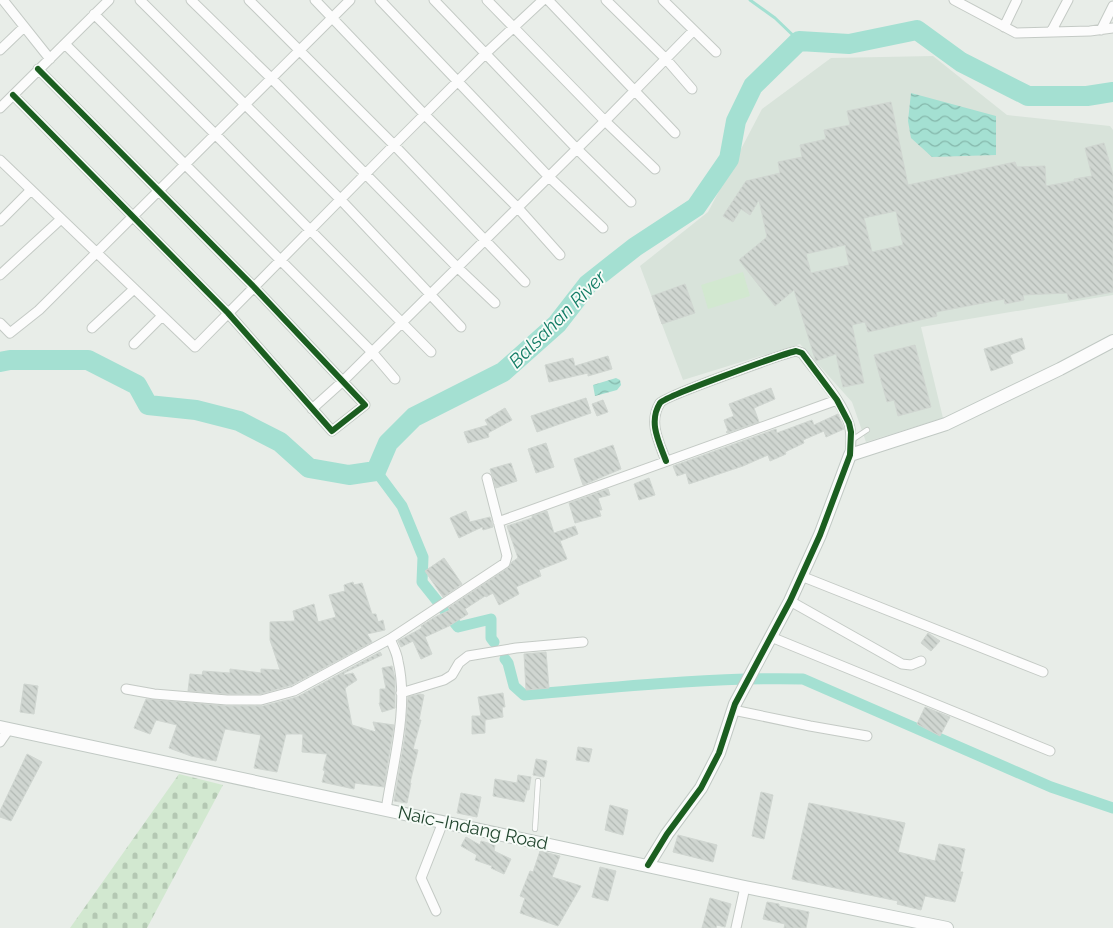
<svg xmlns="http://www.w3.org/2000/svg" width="1113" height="928" font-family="Raleway,sans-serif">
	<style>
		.built { fill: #d8e3da }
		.cemetery { fill: url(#cemetery-stones) }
		.garden { fill: #d2e8d0 }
		.water { fill: url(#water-waves) }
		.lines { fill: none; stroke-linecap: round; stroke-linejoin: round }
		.stream { stroke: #a4e0d2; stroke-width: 3 }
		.canal { stroke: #a4e0d2; stroke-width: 11 }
		.river { stroke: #a4e0d2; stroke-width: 20 }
		.building { fill: url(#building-back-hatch); stroke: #d0d6d1; fill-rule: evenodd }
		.lane-casing { stroke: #c4cac5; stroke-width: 6 }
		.street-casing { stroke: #c4cac5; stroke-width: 11 }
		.secondary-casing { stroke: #c1c9c4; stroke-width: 14 }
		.lane { stroke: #fcfcfc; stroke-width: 4.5 }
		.street { stroke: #fcfcfc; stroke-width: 9 }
		.secondary { stroke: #fcfcfc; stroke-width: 12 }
		.cycleway-casing { stroke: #f6fbf7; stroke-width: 9 }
		.cycleway { stroke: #1b5e20; stroke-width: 6 }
		.labels { text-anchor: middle; stroke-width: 4; stroke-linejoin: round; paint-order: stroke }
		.street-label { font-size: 18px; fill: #21452e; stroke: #f6fbf7 }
		.water-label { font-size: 19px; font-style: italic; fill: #137d66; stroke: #f6fbf7 }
	</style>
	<defs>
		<pattern id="cemetery-stones" width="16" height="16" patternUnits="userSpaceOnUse" patternTransform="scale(1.25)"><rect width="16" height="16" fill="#d2e8d0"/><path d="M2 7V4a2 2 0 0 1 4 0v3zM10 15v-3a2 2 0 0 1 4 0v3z" fill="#b4c8b3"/></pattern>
		<pattern id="water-waves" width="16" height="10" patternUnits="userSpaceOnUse" patternTransform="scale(1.25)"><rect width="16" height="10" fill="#a4e0d2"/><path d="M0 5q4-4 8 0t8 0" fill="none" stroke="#85b7ab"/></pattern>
		<pattern id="building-back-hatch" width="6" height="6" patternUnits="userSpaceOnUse" patternTransform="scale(1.25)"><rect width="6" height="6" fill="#d0d6d1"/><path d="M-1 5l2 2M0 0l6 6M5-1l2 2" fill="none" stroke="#b2b9b4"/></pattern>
	</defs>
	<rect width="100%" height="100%" fill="#e8ede8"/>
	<path class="built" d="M933 56 1007 115 1110 126 1113 130V295L921 327 943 418 866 442 852 402 800 344 683 380 640 266 708 212 762 109 831 58Z"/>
	<path class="cemetery" d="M179 774 223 785 147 928H70Z"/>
	<path class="garden" d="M743 272 750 296 708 309 701 285Z"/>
	<path class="water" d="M911 93 996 116V155L932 157 911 138 908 121Z
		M616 378 620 380 621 385 617 390 595 396 593 385Z"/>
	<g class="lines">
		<path class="stream" d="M750 0 775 18 799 41"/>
		<path class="canal" d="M376 471 402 506 423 557 422 582 458 627 491 619V638L494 642
			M505 659 508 663 514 686 524 695C617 687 710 677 803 679L1051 787 1113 808"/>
		<path class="river" d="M0 362 10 360H88L137 385 148 405 196 410 239 421 280 442 309 468 349 475 376 471 388 443 414 417 503 372 557 324 588 284 635 247 696 207 729 159 736 121 753 86 799 41 849 44 917 30 961 62 1028 96H1087L1113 92"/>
	</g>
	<path class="building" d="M891 102 908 185 1015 162 1017 167 1045 166 1046 186 1074 181V179L1092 176 1085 148 1104 143 1113 175V292L1069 300 1067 293 1023 295 1024 300 1005 304 1004 299 936 312 937 316 868 332 865 322 852 325 864 383 843 387 836 354 816 361 815 359 794 290 775 306 739 260 767 237 759 200 750 215 741 209 733 222 723 216 746 181 780 173 778 162 802 157 800 145 826 139 824 130 850 125 847 111ZM896 211 903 245 872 252 864 218ZM845 245 849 265 811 273 806 254Z
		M685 284 695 313 662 324 652 296Z
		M1022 338 1025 349 1010 355 1013 363 991 371 984 349Z
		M915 345 931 407 898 416 894 400 887 402 874 355Z
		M608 356 612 369 588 376V373L549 382 545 365 573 358 575 366Z
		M771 388 775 399 754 408 759 422 727 433 726 432 728 431 724 420 734 416 729 404Z
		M586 398 591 413 537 432 531 416Z
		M603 400 608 412 597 416 592 404Z
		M505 408 512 420 488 433 489 437 468 443 464 432 488 425 485 420Z
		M838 414 844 429 826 437 824 431 803 440 804 443 785 452 786 454 770 461 768 455 743 466 689 484 686 473 677 476 673 466 776 429 777 433 812 420 814 425Z
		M546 443 554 467 536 473 528 449Z
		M613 445 621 469 583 485 574 459Z
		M511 463 517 481 496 488 490 469Z
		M649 478 655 495 639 500 634 484Z
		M608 489 610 495 598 498 602 510H599L601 516 575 523 569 503Z
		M466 511 470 522 490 517 493 527 483 530 482 527 459 538 450 518Z
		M547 511 554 533 575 526 578 534 560 541 567 559 539 570 541 576 516 587 519 594 499 605 493 593 486 597 485 596 465 609 468 614 449 626 425 637 432 654 421 659 413 641 401 647 398 641 422 628 421 626 435 617 450 610 448 608 508 568 512 562 518 558 507 526 532 518V516Z
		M444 558 462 584 443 597 425 571Z
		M353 582 354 585 362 583 372 614H376L378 622 383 620 385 630 367 634 372 642 292 685 260 694H227L188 691 190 674 202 675 203 671 230 673V669L261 673V669L280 670 270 640V622L295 621 293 611 314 604 318 622 336 617 329 595 345 591 344 585Z
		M928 633 940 641 931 651 921 643Z
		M380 652 382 655 344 673V675L353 673 357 680 345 688 352 725 376 732 373 722 394 725 384 787 355 783 354 789 322 782 325 771 323 770 327 754 302 752 303 734H286L277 772 254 768 261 735 225 729 216 761 191 756 169 748 177 725 156 720 150 734 134 728 146 699 227 706H263L297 697Z
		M546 652 549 688 526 690 524 654Z
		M392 666 395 679V708L382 712 379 703H380V689H386L382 668Z
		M24 684 38 686 34 714 20 712Z
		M503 693 505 707H502L503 717 485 720V733L472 734V716H481L478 697Z
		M420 694 424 695 419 720H421L413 749 418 750 410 783H411L407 803 394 801 405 736 408 697Z
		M925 707 950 717 940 736 917 724Z
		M578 747 592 749 589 762 576 760Z
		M27 754 42 762 11 821 0 817V811Z
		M536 759 547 761 544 777 533 775Z
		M518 775 531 777 529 790H527L524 802 493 796 495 779 517 783Z
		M761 792 773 795 764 839 752 836Z
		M461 793 481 797 477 817 457 813Z
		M809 803 905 823 898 852 935 861 939 844 965 849 960 872H963L955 902 925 896 921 910 897 904 898 901 792 879Z
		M610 805 628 810 623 835 605 830Z
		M678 835 717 845 713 862 673 852Z
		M466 837 480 845 481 841 495 845 494 851 511 859 504 874 491 868 492 866 475 860 477 855 461 846Z
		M540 851 560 856 552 877 581 886 558 926 520 913 525 898 520 896 530 871 533 872Z
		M600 867 616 871 608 901 592 897Z
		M710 898 731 904 725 927 717 925 716 928H702Z
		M767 902 779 904V906L809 912 806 928H784L785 924 763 919Z"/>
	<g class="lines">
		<g class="lane-casing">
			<path id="lane" d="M852 440 867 430
				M535 829 538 781"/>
		</g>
		<g class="street-casing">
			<path id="street" d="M3 0 50 59
				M140 0 340 199 461 327
				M191 0 272 79 457 267 495 303
				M249 0 394 145 525 282
				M315 0 425 115 518 208 560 255
				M380 0 548 176 603 228
				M434 0 576 148 631 202
				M487 0 605 121 655 169
				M548 0 675 133
				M606 0 666 59 692 89
				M663 0 716 52
				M954 0 1016 33 1090 31 1113 28
				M94 14 216 135 431 352
				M1004 27 1017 0
				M1101 30 1113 6
				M1051 32 1068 0
				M65 44 372 352 395 379
				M0 50 24 27
				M13 95 228 313 332 431 365 405 254 287 38 69
				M0 108 109 0
				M0 160 195 347 394 145 485 54 543 0
				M0 221 31 190
				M0 275 61 219
				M0 323 10 333 39 310 350 0
				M92 328 134 289
				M134 344 162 316
				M312 409 342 382 605 121 693 31
				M666 461C659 442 648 422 660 403 665 396 780 355 796 351L802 353C817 374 842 400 849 424 852 434 851 445 850 455
				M498 522 837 400
				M801 576 1043 672
				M790 601 902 664 911 665 921 661
				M771 637 1050 751
				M126 689 154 694 227 700H261L294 691 390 639 505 563 507 556 487 478
				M401 693 444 680 452 675 459 663 468 656 516 648 583 642
				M733 710 810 726 867 736
				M0 742 9 729
				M386 810C393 763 409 707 398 661 397 653 393 646 390 639
				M436 911 421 878 443 822
				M736 928 745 887"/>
		</g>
		<g class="secondary-casing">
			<path id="secondary" d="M0 727 745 887 947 928
				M648 865 667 834 701 788 719 753 735 704 790 601 820 535 850 455 946 424 1060 369 1113 341"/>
		</g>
		<use href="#lane" class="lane"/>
		<use href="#street" class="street"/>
		<use href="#secondary" class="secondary"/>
		<g class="cycleway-casing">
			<path id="cycleway" d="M13 95 228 313 332 431 365 405 254 287 38 69
				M648 865 667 834 701 788 719 753 735 704 790 601 820 535 850 455 851 432 849 423 837 400 802 353 796 351C780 355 665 396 660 403 648 422 659 442 666 461"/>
		</g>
		<use href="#cycleway" class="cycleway"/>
	</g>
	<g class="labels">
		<g class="street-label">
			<text transform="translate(473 828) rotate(12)" y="6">Naic–Indang Road</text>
		</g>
		<g class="water-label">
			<text transform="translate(557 319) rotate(-45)" y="7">Balsahan River</text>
		</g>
	</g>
</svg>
